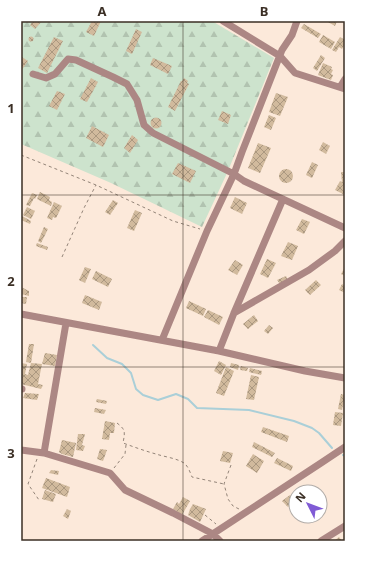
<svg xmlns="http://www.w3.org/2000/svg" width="366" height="562" font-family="'Noto Sans',sans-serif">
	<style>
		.forest { fill: url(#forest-firs) }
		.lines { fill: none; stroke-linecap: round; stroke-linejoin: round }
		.stream { stroke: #aacfd8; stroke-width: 2 }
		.building { fill: url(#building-cross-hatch) }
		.path { stroke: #938478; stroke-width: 1; stroke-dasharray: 3 3; stroke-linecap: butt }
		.minor { stroke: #ac8784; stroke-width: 7 }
		.grid { fill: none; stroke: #3b2f25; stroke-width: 1; stroke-opacity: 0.55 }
		.neatline { fill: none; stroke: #3b2f25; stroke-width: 1.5 }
		.grid-label { font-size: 13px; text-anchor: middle; font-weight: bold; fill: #3b2f25 }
	</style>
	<defs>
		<pattern id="forest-firs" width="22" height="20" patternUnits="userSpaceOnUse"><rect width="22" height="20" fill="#cde3cd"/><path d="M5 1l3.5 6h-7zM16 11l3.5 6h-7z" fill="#b1c3b0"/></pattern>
		<pattern id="building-cross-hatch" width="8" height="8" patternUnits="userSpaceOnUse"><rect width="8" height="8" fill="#d1ba9d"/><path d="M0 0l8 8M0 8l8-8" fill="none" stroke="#ab9880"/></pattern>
	</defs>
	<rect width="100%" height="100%" fill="#fce9da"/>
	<path class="forest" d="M21 21H212L274 58 228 171 202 227 111 183 21 144Z"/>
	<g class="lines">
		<path class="stream" d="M93 345 107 358 122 364 131 373 136 389 143 395 158 400 176 394 188 399 197 408 249 410 294 421 312 428 319 433 332 448
			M343 455 345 456"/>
	</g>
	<path class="building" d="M33 21H42L35 29 30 25Z
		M92 21H101L94 36 86 32Z
		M326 21H337L335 26Z
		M304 24 321 34 318 38 301 28Z
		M136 29 142 32 132 54 126 51Z
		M323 35 335 42 331 49 319 42Z
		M28.5 39a2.5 2.5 0 1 1 5 0a2.5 2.5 0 1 1-5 0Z
		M54 37 63 41 47 73 38 68Z
		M340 37 345 40V44L342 49 339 47 336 52 332 50Z
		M321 55 325 58 317 71 313 68Z
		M22 57 28 61 21 71V59Z
		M153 58 172 66 168 74 150 65Z
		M323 63 332 67 331 69 333 70 331 74 333 75 331 80 318 75Z
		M91 78 98 82 87 102 80 99Z
		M184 78 188 81 187 83 189 84 175 111 168 107 181 81H182Z
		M57 91 65 94 57 110 49 106Z
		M276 93 288 97 280 116 269 112Z
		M222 111 231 115 228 124 218 120Z
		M269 115 276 118 271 130 264 127Z
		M150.5 123a5.5 5.5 0 1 1 11 0a5.5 5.5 0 1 1-11 0Z
		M92 126 109 135 103 147 86 138Z
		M132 135 138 140 130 153 124 148Z
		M323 142 330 146 326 154 319 150Z
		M258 143 271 148 260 173 248 168Z
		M312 162 318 165 312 178 306 175Z
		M178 163 196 171 190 183 172 174Z
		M279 176a7 7 0 1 1 14 0a7 7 0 1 1-14 0Z
		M341 172H345V183H344H345V195L335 190 340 181 342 182Z
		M40 192 50 197 49 200 52 202 51 206 37 199Z
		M32 193 37 195 35 199 34 198 30 206 26 205Z
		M235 197 247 203 242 214 230 208Z
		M113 200 118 203 110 215 105 212Z
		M54 202 62 206 56 218 53 217 52 220 47 218Z
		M27 207 35 211 31 219 23 215Z
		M135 210 142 213 134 231 127 228Z
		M22 216 31 221 30 224 21 220Z
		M302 219 310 222 304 234 296 230Z
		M44 227 48 229 41 243 38 241Z
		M288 242 298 246 292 260 281 256Z
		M37 243 48 247 47 250 36 246Z
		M267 259 276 263 268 278 260 274Z
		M235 260 243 265 237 275 228 270Z
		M85 267 91 269 85 283 79 280Z
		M345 267V276L341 274Z
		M96 271 112 279 108 287 92 279Z
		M286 276 288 280 280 284 277 280Z
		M316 280 321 285 310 295 305 290Z
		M342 284 345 286V293L339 290Z
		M21 287 29 291V296L21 294Z
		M85 295 102 302 99 310 82 303Z
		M22 297H27L26 304 21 303Z
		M189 301 206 309 203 316 186 308Z
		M208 310 223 317 219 325 204 317Z
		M254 315 258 321 248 329 243 324Z
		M269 325 273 328 268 334 264 331Z
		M29 344H34L31 363 26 362Z
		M45 353 57 355 55 366 42 364 38 384 43 385 41 389 21 384V363L27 364 25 374 28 375 31 363 42 364Z
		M219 361 226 365 221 375 214 371Z
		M231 363 239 365 238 370 230 367Z
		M241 366 248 368 247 371 240 370Z
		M226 367 234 371 224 396 216 393Z
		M250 368 262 371 261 375 249 372Z
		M251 375 259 377 254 400 246 399Z
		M25 393 39 394 37 400 23 398Z
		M341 394 345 395V400H344L342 410 338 409Z
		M97 399 107 401 106 404 96 402Z
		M95 408 106 410 104 414 94 412Z
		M335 412 343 413 341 426 333 425Z
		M105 421 115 423 114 433H110L109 440 102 439Z
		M263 427 289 436 287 442 261 432Z
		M78 434H85L82 445 85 446 83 451 76 450Z
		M62 440 76 443 73 457 62 454 59 452Z
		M254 442 275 453 272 457 252 447Z
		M100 449 107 450 103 461 97 459Z
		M223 451 233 453 230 463 220 461Z
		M253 454 264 461 257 473 246 466Z
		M277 458 293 466 291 471 274 463Z
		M51 470 59 471 58 475 49 473Z
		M46 478 70 487 67 497 42 488Z
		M45 490 56 494 53 502 42 499Z
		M290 495 296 501 288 507 282 501Z
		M183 497 190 501 182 515 173 509 177 502 179 504Z
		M193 504 206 509 200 522 188 515 190 509Z
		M67 509 71 511 68 519 63 516Z
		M339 537 342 541H334Z"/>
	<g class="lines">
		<path class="path" d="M21 155 96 185 173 221 200 229
			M62 257 84 208 96 185
			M117 423C126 430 125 432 123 443 134 447 145 451 156 454 165 457 176 458 184 463 188 466 190 472 192 477L224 484
			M37 459 28 484 39 500
			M231 465 224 484 228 499 233 506 239 509
			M114 468 125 454 126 445
			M205 515 216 524"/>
		<path class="minor" d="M223 21 280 56 295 73 345 89
			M297 21 292 35 282 50 242 152 234 174 244 181 345 228
			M33 74 46 78 55 74 68 59 76 60 113 77 127 84 137 100 144 125 153 133 234 174 207 231 162 340
			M340 87 345 79
			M234 313 309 270 335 251 345 241
			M21 314 219 351 305 371 345 378
			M219 351 234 313 283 199
			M21 389H22
			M21 450 44 453 110 473 125 490 173 513 213 534 220 541
			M44 453 66 323
			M202 541 321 463 345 447
			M321 541 345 526"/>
	</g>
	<path class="grid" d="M183 21V541M21 195H345M21 367H345"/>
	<rect width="366" height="562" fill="none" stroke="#ffffff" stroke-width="44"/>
	<g transform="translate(308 504) rotate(312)"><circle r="19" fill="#ffffff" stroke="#b1aca8"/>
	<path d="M0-3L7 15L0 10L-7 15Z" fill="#805bd5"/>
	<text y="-6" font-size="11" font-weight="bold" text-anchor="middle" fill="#3b2f25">N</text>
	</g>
	<rect x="22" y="22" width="322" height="518" class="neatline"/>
	<g class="grid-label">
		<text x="102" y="16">A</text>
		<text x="264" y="16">B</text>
		<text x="11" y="113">1</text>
		<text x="11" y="286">2</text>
		<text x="11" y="458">3</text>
	</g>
</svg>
